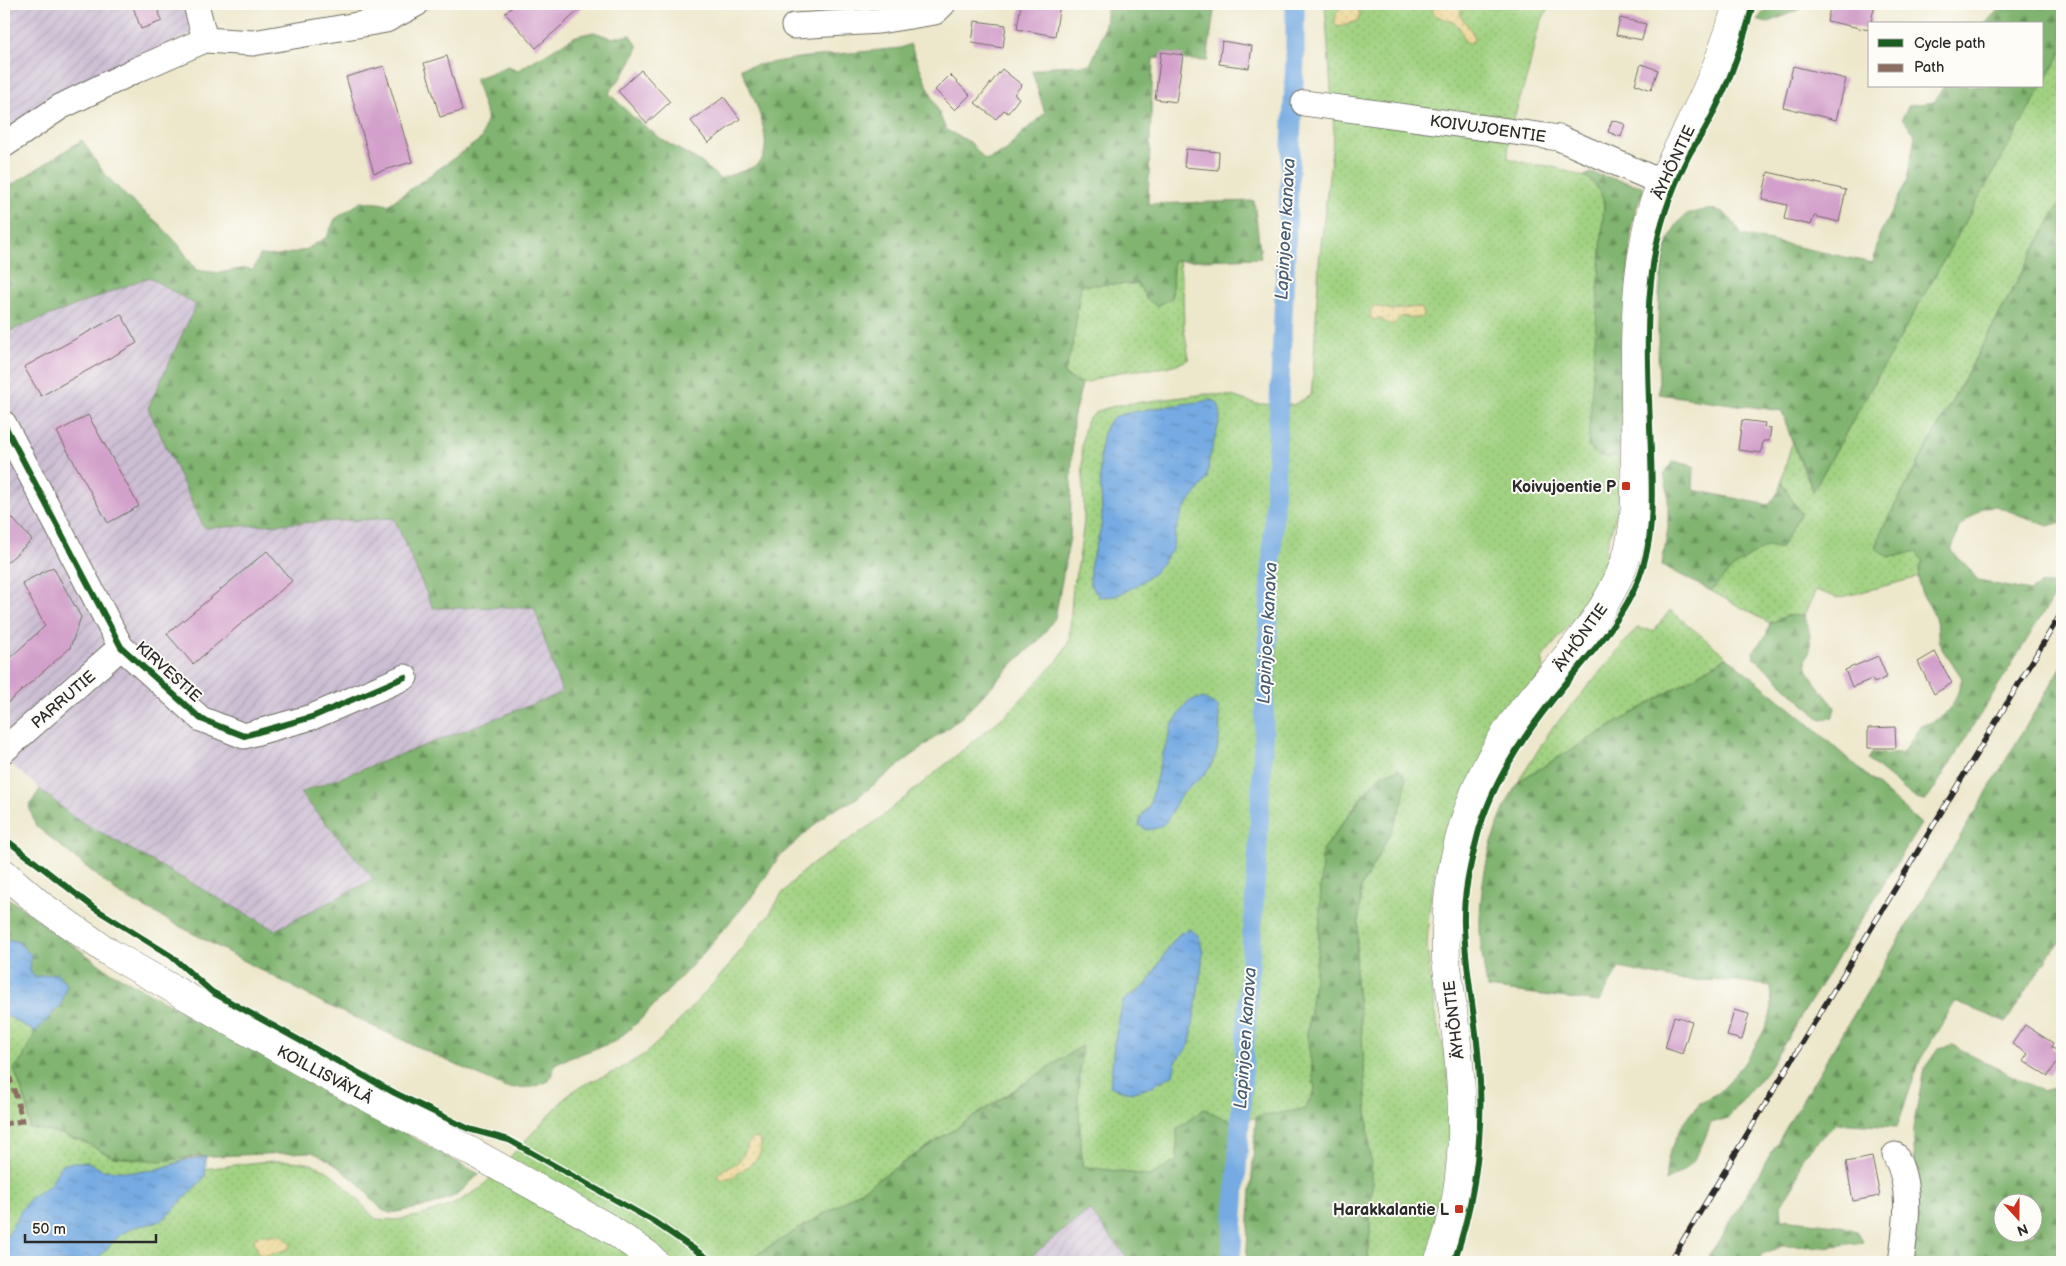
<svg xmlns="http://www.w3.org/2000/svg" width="2066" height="1266" font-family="'Balsamiq Sans',sans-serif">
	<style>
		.industrial { fill: url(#industrial-furrows) }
		.grass { fill: url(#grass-dots); stroke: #667e56 }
		.forest { fill: url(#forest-firs); stroke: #56704d; fill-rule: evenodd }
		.sand { fill: url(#sand-dots); stroke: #8c8264 }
		.water { fill: url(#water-ripples); stroke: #506a86 }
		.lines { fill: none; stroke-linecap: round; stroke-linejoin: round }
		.canal { stroke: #75aae2; stroke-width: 19 }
		.building { fill: #d3a0cb }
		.minor-casing { stroke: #6f6d63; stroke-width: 27 }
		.major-casing { stroke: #6f6d63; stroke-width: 29 }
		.minor { stroke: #fff; stroke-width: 25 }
		.major { stroke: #fff; stroke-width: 28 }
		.rail-casing { stroke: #2b2b2b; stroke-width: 5.5 }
		.rail { stroke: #fdfcf7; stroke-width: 4; stroke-dasharray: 11; stroke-linecap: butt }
		.quiet { stroke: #8d6e63; stroke-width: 5; stroke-dasharray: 10 5; stroke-linecap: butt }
		.cycleway-casing { stroke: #fdfcf7; stroke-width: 9 }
		.cycleway { stroke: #1b5e20; stroke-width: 6 }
		.poi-dot { fill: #c8321e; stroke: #fdfcf7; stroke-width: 2 }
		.labels { text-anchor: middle; stroke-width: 4; stroke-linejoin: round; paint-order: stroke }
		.street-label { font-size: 16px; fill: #2b2b2b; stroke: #fdfcf7 }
		.poi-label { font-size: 16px; font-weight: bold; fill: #2b2b2b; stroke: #fdfcf7; text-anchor: end }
		.water-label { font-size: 18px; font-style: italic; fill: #495e74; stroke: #fdfcf7 }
	</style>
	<defs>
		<pattern id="industrial-furrows" width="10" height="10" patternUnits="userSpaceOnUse" patternTransform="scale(1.25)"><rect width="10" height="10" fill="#ccbed3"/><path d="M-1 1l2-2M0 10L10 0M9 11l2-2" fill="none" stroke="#afa3b5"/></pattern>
		<pattern id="grass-dots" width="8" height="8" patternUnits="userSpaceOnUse" patternTransform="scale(1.25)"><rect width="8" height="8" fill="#a1d281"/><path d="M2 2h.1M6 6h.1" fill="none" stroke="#8bb470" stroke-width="1.8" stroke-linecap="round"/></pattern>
		<pattern id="forest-firs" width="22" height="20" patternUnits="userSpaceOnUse" patternTransform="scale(1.25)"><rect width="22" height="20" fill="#80b46f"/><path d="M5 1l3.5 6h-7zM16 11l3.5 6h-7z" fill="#69935b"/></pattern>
		<pattern id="sand-dots" width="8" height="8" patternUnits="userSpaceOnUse" patternTransform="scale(1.25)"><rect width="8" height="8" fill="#eeda9e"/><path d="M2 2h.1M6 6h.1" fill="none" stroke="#cb8" stroke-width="1.8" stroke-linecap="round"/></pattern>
		<pattern id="water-ripples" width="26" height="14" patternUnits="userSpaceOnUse" patternTransform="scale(1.25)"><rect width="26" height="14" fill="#75aae2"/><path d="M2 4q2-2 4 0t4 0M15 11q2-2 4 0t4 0" fill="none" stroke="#608bb7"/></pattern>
	</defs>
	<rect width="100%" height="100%" fill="#fdfcf7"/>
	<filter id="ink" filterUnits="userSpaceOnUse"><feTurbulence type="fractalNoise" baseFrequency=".02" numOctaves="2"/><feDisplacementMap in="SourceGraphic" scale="10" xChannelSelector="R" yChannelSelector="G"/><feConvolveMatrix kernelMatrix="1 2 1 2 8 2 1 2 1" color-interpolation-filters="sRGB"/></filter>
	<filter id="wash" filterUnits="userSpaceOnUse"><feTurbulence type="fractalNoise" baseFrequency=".0096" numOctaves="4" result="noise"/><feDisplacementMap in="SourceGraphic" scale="20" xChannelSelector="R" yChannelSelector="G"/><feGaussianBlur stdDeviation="1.12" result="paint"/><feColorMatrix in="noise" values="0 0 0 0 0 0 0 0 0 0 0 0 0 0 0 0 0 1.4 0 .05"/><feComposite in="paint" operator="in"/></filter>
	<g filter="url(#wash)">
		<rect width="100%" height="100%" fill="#ede7cb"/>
		<path class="industrial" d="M4 4H184L191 34 4 132Z
			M149 277 196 305 148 408 204 528 394 518 433 608 533 607 563 693 300 792 374 879 275 930 73 817 4 758V333Z
			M1089 1210 1132 1262H1024Z"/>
		<path class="grass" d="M1325 4H1553C1534 24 1535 50 1527 76 1519 105 1508 127 1508 158L1529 164 1550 166 1588 178 1601 192 1604 203 1607 458 1618 455 1619 481 1617 511 1607 545 1604 547 1610 559 1603 585 1590 602 1582 604 1578 614 1542 658 1544 668 1447 838 1435 870 1429 911 1427 947 1436 1020 1444 1049 1451 1103 1452 1146 1429 1262H1366L1369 1249 1372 1188 1362 1037 1355 970 1361 888 1392 830 1403 801 1398 770 1381 775 1362 796 1322 851 1319 940 1307 1035 1315 1090 1305 1109 1232 1122 1204 1109 1177 1129V1161L1149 1176 1082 1166 1078 1094 1081 1046 837 1206 744 1262H4V1014L35 1032 23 1058 14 1069 28 1108 29 1128 54 1132 82 1141 113 1157 161 1161 191 1157 157 1170C175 1169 193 1170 210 1168 244 1165 301 1151 330 1173 347 1185 360 1204 376 1219L397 1220 423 1215 454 1204 481 1188 569 1094 585 1084 618 1070 645 1054 670 1031 730 965 752 934 769 915 781 895 796 878 808 867 874 823 1008 713 1058 660 1069 641 1073 586 1079 560 1084 521 1082 446 1084 430 1087 420 1098 411 1118 405 1207 394 1231 396 1257 404 1293 405 1311 395 1313 376 1319 262 1334 133Z
			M2062 51V199L1882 529 1876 548 1890 557 1916 551 1923 561 1919 569V577L1838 598 1816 590 1804 615 1786 616 1770 623 1711 591C1729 570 1743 558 1768 546L1789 493 1781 483 1792 442 1813 491Z
			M1173 261H1179L1183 292 1184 328 1189 359C1167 371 1144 368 1120 372 1107 374 1094 381 1082 384L1064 375 1073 343 1080 285 1138 284 1146 298 1172 299Z
			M1670 610 1727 657 1519 781 1550 731 1637 628 1654 631Z"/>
		<path class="forest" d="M1106 4H1215L1207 61 1153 58 1148 204 1254 201 1261 258 1173 261 1172 299 1156 306 1146 298 1138 284 1081 285 1073 343 1064 375 1082 384 1073 418 1070 537 1055 618 1038 641 1016 661 963 716 854 800 829 812 778 858 755 893 698 959 640 1020 616 1041 556 1063 549 1081 533 1087 506 1088 325 1004 121 895 36 826 29 807 40 789 73 817 275 930 374 879 300 793 562 693 534 607 433 608 394 518 204 528 148 408 196 305 149 277 4 333V190L82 140 103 172 128 198 159 224 178 244 196 270 219 273 246 268 253 270 260 255 278 256 305 250 327 237 335 219 361 202 379 203 388 205 481 139 487 117 475 79 508 66 518 70 576 36 594 32 611 38 631 35 638 47 628 68 609 93 633 117 664 141 701 162 720 179C729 175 753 169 759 163 778 143 749 89 741 68L798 58 901 48 910 44 946 130 970 142 985 160 1005 152 1021 134 1045 113 1032 71 1053 66 1090 65C1099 45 1108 26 1106 4Z
			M1770 4H1812L1767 23 1757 20Z
			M2012 4H2062V51L1813 491 1807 474 1792 442 1782 411 1659 394C1659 353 1650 241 1686 215 1689 213 1696 212 1700 211 1724 205 1730 218 1742 235L1873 263 1879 236 1907 181 1915 135 1902 118 1909 105 1934 102 1944 86H2042V24H1985L1997 11Z
			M1591 173 1642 186 1645 191 1638 203 1632 225 1621 369 1622 435 1618 455C1604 459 1597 457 1588 446L1604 203C1601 193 1595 180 1584 176Z
			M2062 199V522L2048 526 1996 506 1983 507 1959 527 1951 551 1968 567 1978 581 2030 591 2041 584H2055L2059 590 2044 612 1929 797 1924 801 1916 799 1868 760 1872 753 1901 754C1910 745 1913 736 1920 726 1949 718 1955 706 1962 678 1956 668 1945 655 1940 645 1937 640 1939 632 1937 626 1932 598 1909 593 1923 561L1916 551C1900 555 1889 562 1876 549L1882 530Z
			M1673 461 1694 466 1693 490 1769 505 1779 491 1781 483 1801 513 1780 549 1768 546C1745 557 1728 571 1711 591L1662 565 1668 528V493L1664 474Z
			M1804 615C1808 626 1812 639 1810 650 1809 654 1806 658 1806 661 1807 679 1827 694 1835 708L1832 718 1821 720 1754 657 1753 651 1766 636 1770 623 1786 616Z
			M1727 657 1801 717 1921 824 1769 1068 1728 1118 1711 1123C1699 1152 1696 1165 1666 1181 1664 1154 1681 1121 1701 1102 1706 1098 1713 1097 1718 1093 1736 1078 1771 1029 1772 1005 1772 999 1770 992 1770 986L1737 981 1679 980 1619 968 1599 1002 1487 988C1484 966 1479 942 1480 919 1481 872 1494 821 1519 781Z
			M2062 666V940L2049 955 2006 1022 1955 1002 1920 1060 1897 1127 1836 1123 1802 1157 1795 1183 1781 1205 1782 1219 1837 1225 1857 1231 1863 1242 1825 1247 1782 1246 1760 1255 1763 1262H1706Z
			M1399 769 1406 779 1403 801 1392 830 1361 888 1355 970 1362 1037 1372 1188 1369 1249 1366 1262H1246L1256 1117 1305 1109 1315 1090 1307 1035 1319 940 1322 851 1363 796 1381 775Z
			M4 895 106 969 479 1174 457 1195 430 1206 390 1213 382 1210 359 1184 329 1160 312 1152 191 1157 161 1161 113 1157 82 1141 54 1132 29 1128 28 1108 14 1069 23 1058 35 1032 61 1005 57 973 35 977 30 971 18 942 4 938Z
			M1952 1045 2042 1091 2062 1086V1243L2051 1262H1910L1916 1182 1913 1128 1924 1069 1939 1048ZM2004 1204H2034V1234H2004Z
			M1082 1046 1078 1094 1082 1166 1149 1176 1177 1161V1129L1204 1109 1232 1122 1223 1262H1131L1089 1210 1024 1262H744L837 1206Z"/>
		<path class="sand" d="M1447 4H1462L1460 15 1473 33 1474 40 1470 43 1465 42C1458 18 1454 24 1435 15L1432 11 1434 7 1443 6Z
			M1346 5H1354L1359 11 1360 16 1358 21 1339 27 1335 24C1335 14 1337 9 1346 5Z
			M1374 306 1392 310 1419 307 1423 310V316L1420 318H1412L1407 316 1401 317 1393 325 1385 322 1381 318 1375 320 1371 318 1370 311Z
			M756 1138 761 1142C762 1160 751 1163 739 1172 732 1177 729 1180 720 1179L717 1175C724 1166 733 1168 740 1160 747 1152 745 1141 756 1138Z
			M264 1235H282L291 1245 289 1249 263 1256 258 1253 254 1240 257 1236Z"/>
		<path class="water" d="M1211 400 1217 402 1220 408V419L1209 460 1207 479 1184 509 1177 526 1172 550 1154 573 1136 586 1116 596 1099 597C1096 592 1090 587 1090 581 1087 558 1103 537 1102 514 1102 492 1093 432 1113 418 1122 411 1194 403 1211 400Z
			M1203 698 1218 706C1221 725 1221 749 1210 767 1203 779 1188 786 1180 797 1168 814 1171 828 1146 830L1139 825 1141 817 1150 804 1160 763 1172 725 1188 701Z
			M1190 929 1199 936 1203 952 1201 971 1190 1044 1176 1062 1173 1075C1149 1087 1137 1099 1110 1086L1114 1044 1123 1001 1146 985 1169 947 1180 933Z
			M4 938 18 942 31 955 30 971 35 977 57 973 67 985 61 1005 35 1032 4 1014Z
			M206 1157 205 1177 165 1218 156 1223 134 1227 120 1235 94 1262H4V1241L22 1209 31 1197 50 1185 61 1165 74 1162H88L102 1170 136 1172 155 1170 190 1159Z"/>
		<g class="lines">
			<path class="canal" d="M1231 1262 1259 828 1295 60V4"/>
		</g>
		<g id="blocks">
			<path class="building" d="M132 4H156L162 21 141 29Z
				M516 4H586L536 48 505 13Z
				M1021 4H1060L1055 36 1017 29Z
				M1831 4H1875L1869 30 1827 21Z
				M1620 18 1646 24 1642 40 1616 35Z
				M975 21 1006 25 1003 48 972 43Z
				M1222 41 1252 46 1249 68 1219 64Z
				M1161 52 1183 55 1176 102 1155 99Z
				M447 56 462 111 440 117 424 63Z
				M1641 64 1658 70 1651 90 1635 84Z
				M384 66 412 162 374 173 346 77Z
				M1793 66 1846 79 1836 120 1783 107Z
				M1002 69 1022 85 1014 94 1019 98 1008 113 1004 110 996 119 975 103Z
				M641 70 670 102 647 123 618 91Z
				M950 75 970 95 955 110 935 90Z
				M724 97 740 119 708 143 691 121Z
				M1612 120 1625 124 1621 137 1608 132Z
				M1186 149 1219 152 1218 170 1184 167Z
				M1768 172 1846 190 1839 222 1814 216 1811 225 1784 219 1787 205 1762 199Z
				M121 314 137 343 41 396 24 367Z
				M88 415 139 506 108 523 57 432Z
				M1742 420 1765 423 1764 427 1771 428 1769 441H1763L1761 453 1738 450Z
				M4 509 32 540 4 565Z
				M267 551 292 581 193 664 167 634Z
				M53 567 81 617 70 648 4 706V663L45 626 22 583Z
				M1935 652 1952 683 1934 694 1918 662Z
				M1878 656 1887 677 1874 683 1872 679 1852 687 1845 670Z
				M1895 727 1896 748H1868V728Z
				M1734 1010 1749 1014 1742 1040 1727 1036Z
				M1674 1016 1692 1021 1682 1054 1665 1048Z
				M2025 1025 2053 1043 2051 1047 2062 1054 2048 1076 2023 1061 2028 1054 2012 1044Z
				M1872 1157 1880 1196 1853 1201 1846 1162Z"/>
		</g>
	</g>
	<g filter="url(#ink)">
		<use href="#blocks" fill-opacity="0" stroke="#6f6d63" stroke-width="1"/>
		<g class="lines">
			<g class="minor-casing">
				<path id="minor" d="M794 26 879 21 935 12 943 4
					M205 40 253 43 386 20 416 4
					M1304 103 1559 138 1663 183
					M4 145 60 107 134 71 205 40 196 4
					M4 424 121 647 201 719 244 736 312 717 405 677
					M4 750 121 647
					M1895 1155C1913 1187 1906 1227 1901 1262"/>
			</g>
			<g class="major-casing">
				<path id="major" d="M4 873 42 906 110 953 319 1072 474 1153 607 1227 647 1254 655 1262
					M1438 1262C1477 1165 1460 1060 1446 960 1443 871 1467 779 1523 709 1560 662 1605 619 1625 561 1637 526 1635 491 1635 454 1636 392 1632 330 1640 269 1643 249 1646 227 1652 208 1661 179 1677 151 1690 124 1710 85 1726 45 1737 4"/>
			</g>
			<use href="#minor" class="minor"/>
			<use href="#major" class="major"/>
			<g class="rail-casing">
				<path id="rail" d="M1670 1262 2062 612"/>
			</g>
			<use href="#rail" class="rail"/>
			<path class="quiet" d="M4 1060 17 1099 22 1121 4 1124"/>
			<g class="cycleway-casing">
				<path id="cycleway" d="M4 424 121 647 201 719 244 736 312 717 405 677
					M4 838 94 908 171 956 212 992 395 1093 469 1129 509 1140 653 1221 713 1262
					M1454 1262C1476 1198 1484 1132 1479 1064 1476 1017 1465 971 1464 924 1463 896 1470 866 1477 838 1490 786 1521 739 1554 698 1584 660 1621 625 1639 578 1655 537 1652 496 1651 453 1649 390 1644 327 1653 265 1658 227 1671 191 1688 157 1693 147 1700 138 1705 129 1727 90 1742 47 1753 4"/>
			</g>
			<use href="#cycleway" class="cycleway"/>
		</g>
	</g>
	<g class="poi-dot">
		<rect x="1621" y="481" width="10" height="10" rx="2.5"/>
		<rect x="1454" y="1204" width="10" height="10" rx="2.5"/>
	</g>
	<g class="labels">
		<g class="street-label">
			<text transform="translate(1488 128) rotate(8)" y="6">KOIVUJOENTIE</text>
			<text transform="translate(1673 162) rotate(-65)" y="6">ÄYHÖNTIE</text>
			<text transform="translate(1580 637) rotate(-54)" y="6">ÄYHÖNTIE</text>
			<text transform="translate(169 671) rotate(42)" y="6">KIRVESTIE</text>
			<text transform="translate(63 699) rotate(-41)" y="6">PARRUTIE</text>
			<text transform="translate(1453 1020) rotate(-97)" y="6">ÄYHÖNTIE</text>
			<text transform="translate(325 1074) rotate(28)" y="6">KOILLISVÄYLÄ</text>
		</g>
		<g class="poi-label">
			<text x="1616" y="492">Koivujoentie P</text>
			<text x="1449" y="1215">Harakkalantie L</text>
		</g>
		<g class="water-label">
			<text transform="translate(1285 229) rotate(-87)" y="6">Lapinjoen kanava</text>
			<text transform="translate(1267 633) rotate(-87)" y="6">Lapinjoen kanava</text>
			<text transform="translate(1245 1038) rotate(-86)" y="6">Lapinjoen kanava</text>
		</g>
	</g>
	<rect width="2066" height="1266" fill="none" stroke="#fdfcf7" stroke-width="20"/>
	<rect x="1868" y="22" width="175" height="65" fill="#fdfcf7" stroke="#a9a8a5"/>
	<rect x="1878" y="39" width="25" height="8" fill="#1b5e20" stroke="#a9a8a5"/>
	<text x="1914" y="48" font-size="15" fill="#2b2b2b">Cycle path</text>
	<rect x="1878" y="64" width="25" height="8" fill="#8d6e63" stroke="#a9a8a5"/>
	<text x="1914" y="72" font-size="15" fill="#2b2b2b">Path</text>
	<g transform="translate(2018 1218) rotate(159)"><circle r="24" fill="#fdfcf7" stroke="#a9a8a5"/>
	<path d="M0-4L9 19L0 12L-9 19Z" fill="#c8321e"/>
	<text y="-8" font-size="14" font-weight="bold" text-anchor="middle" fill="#2b2b2b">N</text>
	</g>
	<path d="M25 1234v8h131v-8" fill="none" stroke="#2b2b2b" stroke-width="2.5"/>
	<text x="32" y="1234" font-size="15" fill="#2b2b2b" stroke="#fdfcf7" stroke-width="4" paint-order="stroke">50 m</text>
</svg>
